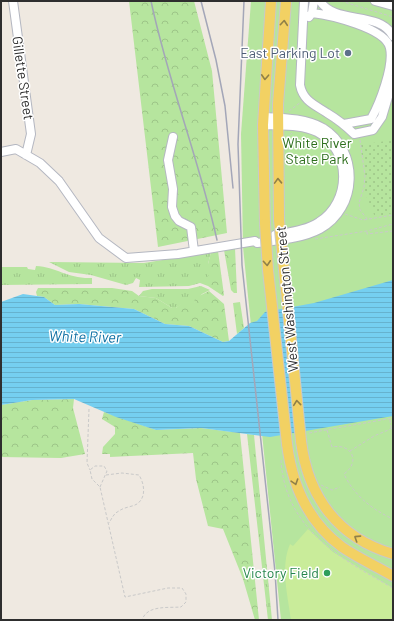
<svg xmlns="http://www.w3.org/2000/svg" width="394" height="621" font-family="Barlow,sans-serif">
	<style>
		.grass { fill: url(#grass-tufts) }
		.forest { fill: url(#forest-crowns) }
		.park { fill: #b6e59e }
		.garden { fill: url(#garden-dots) }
		.pitch { fill: #c9ec9a }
		.water { fill: url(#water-rules) }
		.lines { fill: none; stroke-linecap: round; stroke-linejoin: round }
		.minor-casing { stroke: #b4b7c1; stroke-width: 10 }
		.major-casing { stroke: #c9c9c9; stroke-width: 12 }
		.path { stroke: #c9c9c9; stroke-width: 1; stroke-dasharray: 3 2; stroke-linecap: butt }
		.minor { stroke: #fff; stroke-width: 8 }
		.major { stroke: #f2d163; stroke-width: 10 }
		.rail { stroke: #a3a6b8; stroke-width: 1.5 }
		.major-bridge-casing { stroke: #c9c9c9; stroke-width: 12; stroke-linecap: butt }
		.major-bridge { stroke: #f2d163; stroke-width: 10 }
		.oneway { stroke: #908048 }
		.service-dot { fill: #5c6f8a; stroke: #fff; stroke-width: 1.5 }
		.leisure-dot { fill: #2e9e5b; stroke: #fff; stroke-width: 1.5 }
		.labels { text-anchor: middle; stroke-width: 3; stroke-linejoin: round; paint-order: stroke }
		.service-label { font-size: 14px; fill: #4e5e75; stroke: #fff; text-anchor: end }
		.street-label { font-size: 14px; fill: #2e2e2e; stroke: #fff }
		.park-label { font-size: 14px; fill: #2c6e1b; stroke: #fff }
		.leisure-label { font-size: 14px; fill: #27864d; stroke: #fff; text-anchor: end }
		.water-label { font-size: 15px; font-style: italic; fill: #0d6fa3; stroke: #fff }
	</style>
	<defs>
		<pattern id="grass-tufts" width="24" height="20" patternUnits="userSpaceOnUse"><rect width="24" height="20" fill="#b6e59e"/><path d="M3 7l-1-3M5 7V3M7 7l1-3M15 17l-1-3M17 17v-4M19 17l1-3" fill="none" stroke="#9dc588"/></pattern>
		<pattern id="forest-crowns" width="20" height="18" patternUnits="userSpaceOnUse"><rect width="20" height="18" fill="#b6e59e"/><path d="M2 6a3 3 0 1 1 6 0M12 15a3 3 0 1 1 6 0" fill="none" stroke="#9dc588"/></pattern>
		<pattern id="garden-dots" width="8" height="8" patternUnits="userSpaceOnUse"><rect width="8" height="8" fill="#b6e59e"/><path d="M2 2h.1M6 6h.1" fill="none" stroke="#9dc588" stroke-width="1.8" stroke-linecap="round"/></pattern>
		<pattern id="water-rules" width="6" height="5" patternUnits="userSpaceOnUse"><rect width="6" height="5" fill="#75cff0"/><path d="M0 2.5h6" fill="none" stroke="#66b2ce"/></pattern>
	</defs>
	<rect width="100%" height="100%" fill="#efe9e1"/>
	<path class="grass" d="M211 252 208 264V286L200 283 189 286 139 287 140 280 136 278 133 283 126 285 91 275 69 272 49 262 144 263Z
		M36 266C57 267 68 279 92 278V284L1 285V267H27L28 269 35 270Z
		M201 286 210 290 202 294 194 303 182 304 176 308H172L156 298 139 296 143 291 152 289H188Z
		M240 302 244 328 237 334 233 303Z
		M247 434 254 435 272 620H268Z"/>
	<path class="forest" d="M129 1H194L212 71 227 233 158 247Z
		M235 248 237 293H234L231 290 224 250Z
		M218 251 224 295 223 296 208 286V264L211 252Z
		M38 288H112L132 291 139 296 156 298 172 308H176L182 303H194L195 298 209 291 224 304 229 341 223 342 189 326 165 324 134 309 79 304 55 305 44 297 37 296 36 292Z
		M74 399 73 408 85 454 61 458 1 457V405L32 400Z
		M104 412 156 430 201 428 240 433 259 620H255L243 579 223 529 208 526 196 479 193 453 110 457V454H102L103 447 115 434V427L102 419Z"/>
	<path class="park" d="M251 1H393V620H281L243 247 241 134Z"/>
	<path class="garden" d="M393 140V213L375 217 365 193V165L359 145Z"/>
	<path class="pitch" d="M308 529 333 552 393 588V620H291C288 596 280 567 290 544L293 546Z"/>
	<path class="water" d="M393 280V416L270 437 201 428 156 430 116 417 74 399 32 400 1 405V302L23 294 44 297 55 305 79 304 134 309 165 324 189 326 223 342 229 341 250 323 257 321 265 312 314 303Z"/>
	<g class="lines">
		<g class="minor-casing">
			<path id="minor" d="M13 1 31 134 26 155
				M304 1 300 85C303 101 315 105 327 113 337 119 346 126 354 134L373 130 382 117 393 80
				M320 1C335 25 379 10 393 36
				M375 1 393 6
				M312 13C330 15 386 28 390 48 394 66 380 103 371 119L344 124
				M309 17 312 13 314 1
				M263 125C281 126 301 124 317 132 352 150 351 202 319 222 307 230 290 232 275 235
				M173 137 168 160 173 189 172 207 175 216 179 221 191 227 194 251
				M1 152 16 149 40 163 59 181 99 238 126 258 178 254 255 241 257 243C278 240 301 239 320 229 358 208 360 151 323 128 305 118 283 118 263 117"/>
		</g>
		<g class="major-casing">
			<path id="major" d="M279 220 278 104 286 1
				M265 224 263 125 271 1
				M301 441C308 497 338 538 393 554
				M287 444C292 484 308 522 342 547 358 558 376 566 393 576"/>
		</g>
		<path class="path" d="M341 1 393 17
			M289 111 301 102
			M287 138 292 133
			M360 140 365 176 364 187 359 203 360 210 368 220
			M345 214 363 220 393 215
			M367 232V234L393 231
			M315 239 367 231 393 224
			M89 409 87 463 90 470
			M390 420 391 428
			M327 430 332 447C352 443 361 462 344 474 354 495 371 509 393 519
			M309 433 393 418
			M350 451 374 436 393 428
			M281 460C285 529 340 558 393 588
			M106 475 122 473 139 475C144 483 147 497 137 504 132 507 124 507 119 511 114 513 112 518 109 523
			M321 485 332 490 340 487
			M100 487 107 471 104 466H95L90 470 92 479 100 487 125 597 168 588H182L186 594V602L181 607C167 608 147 605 142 620"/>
		<use href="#minor" class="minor"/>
		<use href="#major" class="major"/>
		<path class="rail" d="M151 1C168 82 199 159 217 240
			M201 1 216 60 225 106 233 188
			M244 1 238 144 242 265 275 572 278 620"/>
		<g class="major-bridge-casing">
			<path id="major-bridge" d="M279 220 301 441
				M265 224 268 270 287 444"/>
		</g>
		<use href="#major-bridge" class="major-bridge"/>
	</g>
	<defs><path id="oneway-chevron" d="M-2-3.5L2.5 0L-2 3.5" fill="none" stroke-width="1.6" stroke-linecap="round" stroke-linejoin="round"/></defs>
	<g class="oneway">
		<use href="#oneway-chevron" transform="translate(284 23) rotate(-85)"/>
		<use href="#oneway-chevron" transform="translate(265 77) rotate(93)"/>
		<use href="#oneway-chevron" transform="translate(278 181) rotate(-92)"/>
		<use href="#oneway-chevron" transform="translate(267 263) rotate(86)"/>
		<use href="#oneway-chevron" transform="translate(297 403) rotate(-96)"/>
		<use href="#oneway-chevron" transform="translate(295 482) rotate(72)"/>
		<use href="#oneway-chevron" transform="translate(357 538) rotate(-147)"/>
	</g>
	<circle class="service-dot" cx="348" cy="53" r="4"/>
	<circle class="leisure-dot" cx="327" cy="573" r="4"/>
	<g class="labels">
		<g class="service-label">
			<text x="340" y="58">East Parking Lot</text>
		</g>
		<g class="street-label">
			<text transform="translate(23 78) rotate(82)" y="5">Gillette Street</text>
			<text transform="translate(287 299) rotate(-95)" y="5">West Washington Street</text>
		</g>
		<g class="park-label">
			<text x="317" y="148">White River<tspan x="317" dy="16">State Park</tspan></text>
		</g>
		<g class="leisure-label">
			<text x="319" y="578">Victory Field</text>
		</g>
		<g class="water-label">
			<text transform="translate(85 337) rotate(1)" y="5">White River</text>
		</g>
	</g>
	<rect width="394" height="621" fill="none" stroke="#2e2e2e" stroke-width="4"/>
</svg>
